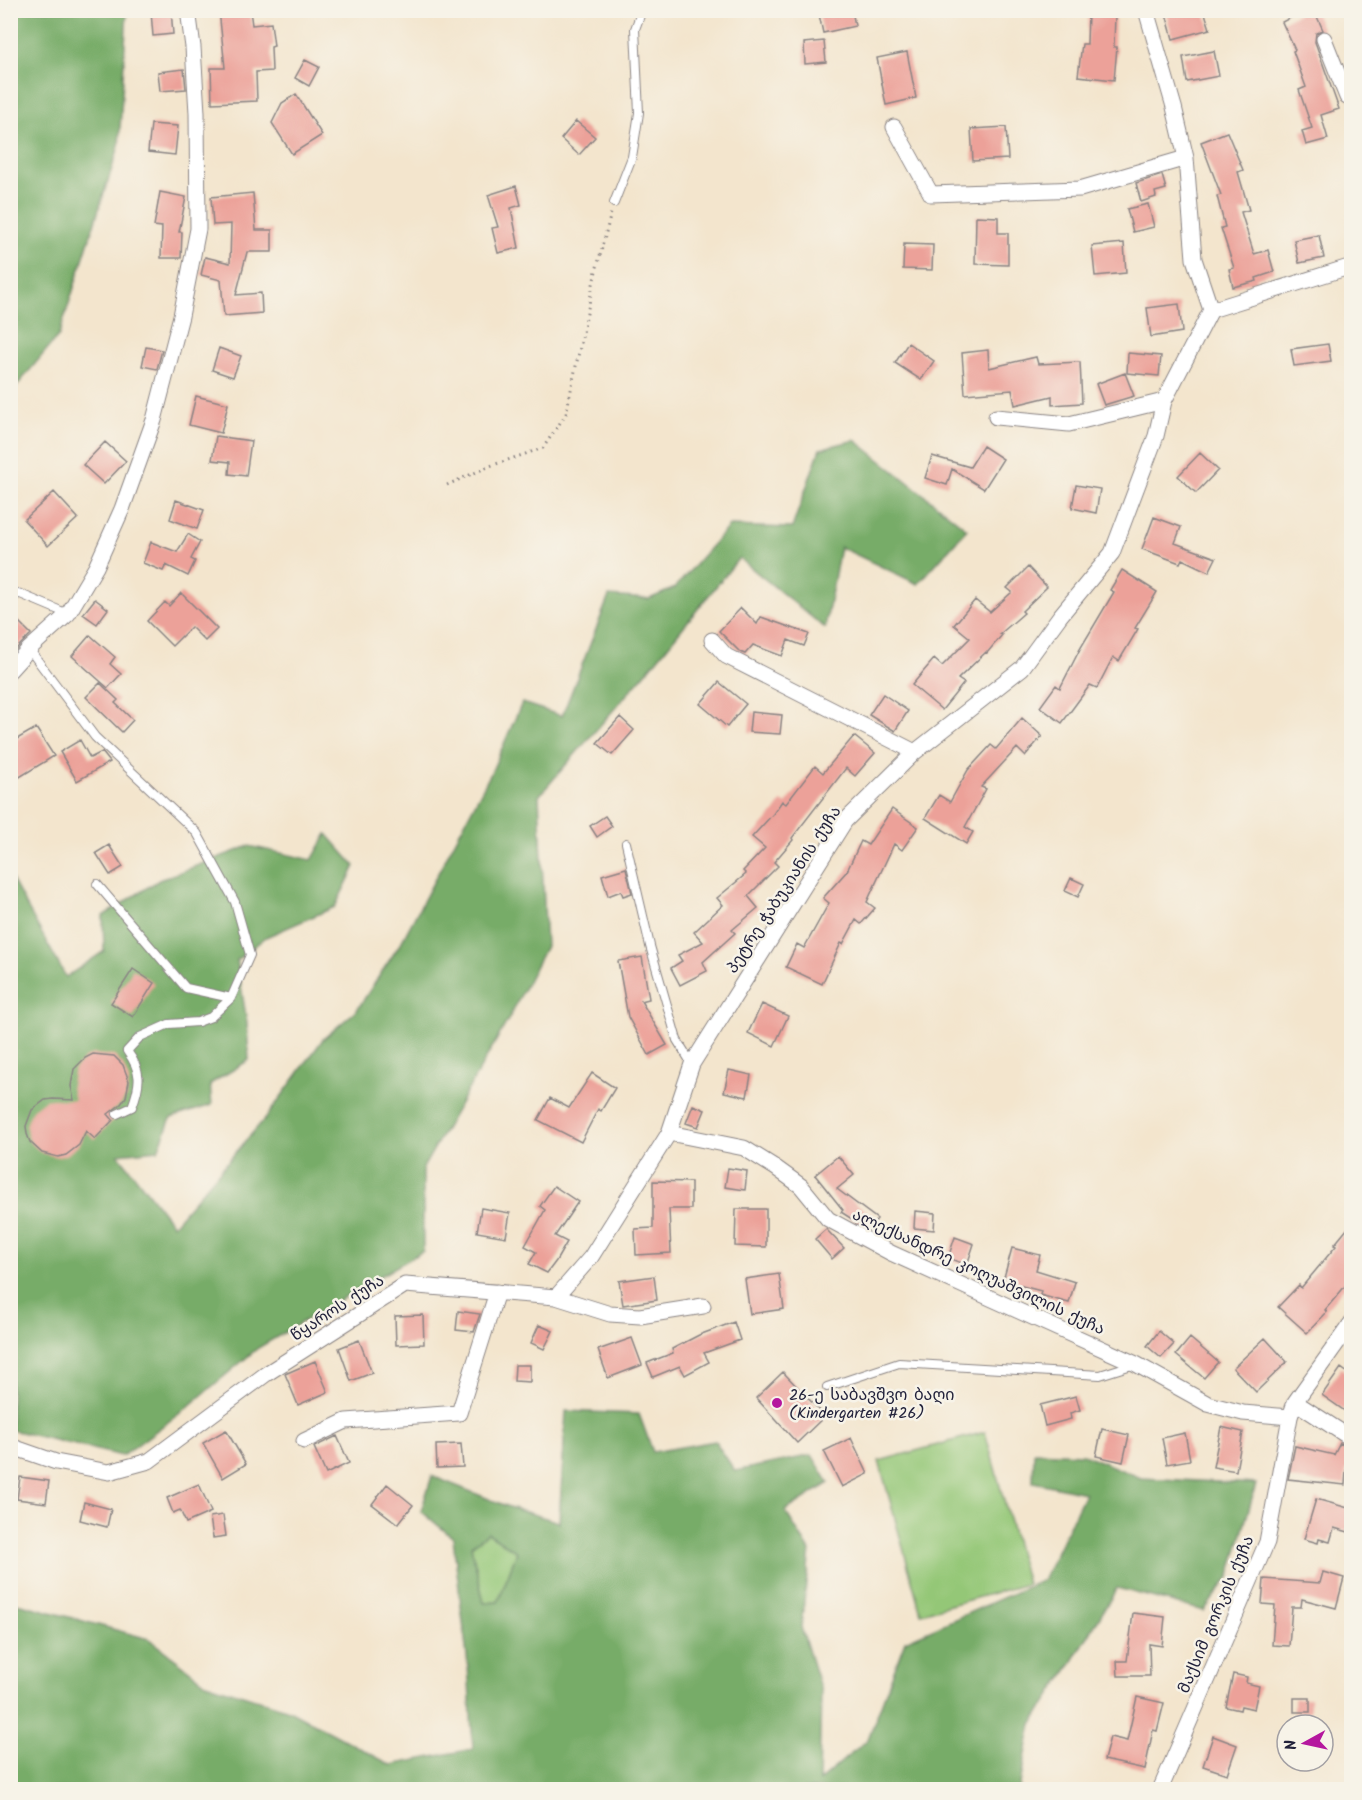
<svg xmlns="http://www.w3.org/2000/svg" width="1362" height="1800" font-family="Kalam,'Noto Sans Georgian',sans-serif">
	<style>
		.green { fill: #94c777; stroke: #5b7459; stroke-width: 1.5 }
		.forest { fill: #77ac68; stroke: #4c6752; stroke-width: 1.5; fill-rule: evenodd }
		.building { fill: #eca199 }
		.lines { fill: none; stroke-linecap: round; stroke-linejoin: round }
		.service-casing { stroke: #8a8484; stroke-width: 10 }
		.minor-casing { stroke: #8a8484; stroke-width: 17 }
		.path { stroke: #8a8484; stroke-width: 3; stroke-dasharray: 1.5 4.5; stroke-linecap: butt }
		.service { stroke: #fff; stroke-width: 8 }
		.minor { stroke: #fff; stroke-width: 15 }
		.poi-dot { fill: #b5179e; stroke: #f7f3e8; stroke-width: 2 }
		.labels { text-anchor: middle; stroke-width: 5; stroke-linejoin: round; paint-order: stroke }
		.street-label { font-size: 16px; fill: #22223b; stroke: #f7f3e8 }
		.poi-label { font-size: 16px; fill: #22223b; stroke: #f7f3e8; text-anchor: start }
	</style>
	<rect width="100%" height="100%" fill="#f7f3e8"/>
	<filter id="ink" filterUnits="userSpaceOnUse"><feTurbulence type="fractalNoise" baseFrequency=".0167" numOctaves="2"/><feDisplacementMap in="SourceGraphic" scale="12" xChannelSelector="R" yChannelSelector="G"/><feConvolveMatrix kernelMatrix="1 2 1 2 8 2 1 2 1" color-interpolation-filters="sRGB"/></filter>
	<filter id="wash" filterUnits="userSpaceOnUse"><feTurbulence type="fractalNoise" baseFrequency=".008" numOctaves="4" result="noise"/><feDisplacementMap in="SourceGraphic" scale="24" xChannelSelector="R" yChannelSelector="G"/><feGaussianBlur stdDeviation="1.35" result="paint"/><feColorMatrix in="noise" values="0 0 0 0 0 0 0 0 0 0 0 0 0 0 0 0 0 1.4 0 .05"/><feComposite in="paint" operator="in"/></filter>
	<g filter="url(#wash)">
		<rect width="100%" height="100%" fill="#f3e5cd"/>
		<path class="green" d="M985 1432 1027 1584 921 1613 879 1461Z
			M488 1533 517 1552 498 1602 484 1603 471 1546Z"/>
		<path class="forest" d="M11 10 127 11 119 146 59 335 11 393Z
			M855 440 967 529 918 584 840 547 825 628 739 558 655 662 539 796 546 946 508 1020 423 1168V1251L258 1348 183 1411 122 1456 11 1430 10 876 66 977 104 951 103 916 159 880 249 846 312 860 327 834 355 866 335 907 266 937 237 960 247 1023 249 1060 210 1084 212 1105 171 1118 158 1150 118 1154 173 1225 268 1115 323 1039 357 1010 402 941 491 773 522 703 562 716 609 596 649 599 675 588 729 526 792 528 820 449Z
			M566 1411 639 1414 653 1452 715 1441 735 1471 812 1455 829 1483 785 1511 810 1551 801 1627 821 1691 819 1781 868 1739 905 1641 1043 1580 1085 1493 1033 1482 1034 1452 1083 1454 1141 1478 1256 1484 1230 1576 1204 1611 1117 1588 1070 1666 1032 1724 1019 1789H11V1602L25 1605 149 1639 206 1683 289 1710 391 1765 473 1749 468 1665 453 1538 421 1511 432 1476 509 1507 559 1522ZM488 1533 517 1552 498 1602 484 1603 471 1546Z"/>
		<g id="blocks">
			<path class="building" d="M171 10 173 34 153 36 151 12Z
				M219 10H250L252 25 271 23 274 46 271 47 272 71 256 72 257 101 212 103 211 68H225Z
				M818 10H852L855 26 823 33Z
				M1165 10H1204L1210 29 1173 39Z
				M1305 10H1314L1323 30 1316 33 1315 42 1339 109 1321 115 1328 139 1306 145 1302 131 1312 128 1299 90 1306 87 1293 51 1295 50 1282 22Z
				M1088 13 1115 14 1114 47H1117L1114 80 1078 76 1082 44H1087Z
				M824 41 826 62 805 64 804 43Z
				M1214 51 1219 76 1187 82 1183 57Z
				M907 52 916 98 886 105 877 58Z
				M305 60 319 67 309 86 295 78Z
				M184 69 186 89 160 91 158 72Z
				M296 94 322 135 292 154 272 123 282 103Z
				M576 121 595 137 579 155 561 139Z
				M151 124 178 126 175 155 148 152Z
				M1006 127 1008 159 973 161 971 129Z
				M1227 132 1243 170 1238 172 1249 210 1241 212 1254 254 1268 250 1274 272 1256 278 1257 281 1233 287 1229 269 1234 268 1221 228 1225 227 1217 196 1221 195 1201 142Z
				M1162 175 1166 189 1155 192 1156 197 1141 202 1136 183Z
				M516 186 521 205 511 208 519 248 498 253 492 228 498 227 488 195Z
				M160 192 186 197 179 232H182L181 258H161L162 227 154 226Z
				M253 193 256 230H272V252H247L236 295 261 293 262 313 224 316 221 280 201 275 205 257 230 263 231 224 213 225 211 197Z
				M1148 204 1154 227 1133 232 1127 209Z
				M976 216 998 217V233H1008V265L975 264Z
				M1319 235 1324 258 1299 263 1294 240Z
				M1124 243 1126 273 1095 276 1092 246Z
				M904 244 933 245 932 270 903 269Z
				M1179 304 1182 332 1151 337 1147 308Z
				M908 343 934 361 921 380 895 363Z
				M1328 344 1331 361 1294 366 1291 349Z
				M146 347 162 350 157 369 142 366Z
				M219 348 241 356 233 377 212 370Z
				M988 350 989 368 1036 357 1038 364 1080 362 1082 403 1052 405V396L1015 405 1012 390 965 394 962 353Z
				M1128 353 1161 356 1159 376 1127 373Z
				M1125 373 1134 396 1104 405 1096 384Z
				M196 396 228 404 221 433 189 425Z
				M216 436 251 441 246 476 229 474 230 462 212 460Z
				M105 442 126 461 104 484 83 465Z
				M983 446 1003 459 984 489 952 469 947 485 925 478 932 456 970 467Z
				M1200 453 1218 470 1196 493 1178 476Z
				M1076 485 1100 489 1096 513 1072 508Z
				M54 492 78 518 48 546 24 520Z
				M176 500 204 510 197 529 170 519Z
				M1154 517 1181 527 1175 543 1216 558 1209 572 1182 559 1180 563 1142 549Z
				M188 534 200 542 191 559 195 561 188 576 166 565 163 571 143 563 151 542 177 552Z
				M1028 567 1047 587 1022 611 1024 613 1000 634 1002 635 987 653 986 652 958 679 964 683 942 710 912 685 934 659 942 666 970 638 954 625 975 600 990 612 1012 592 1007 588Z
				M1122 570 1157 592 1135 628 1138 629 1119 661 1113 657 1097 688 1090 685 1062 723 1040 707 1056 685 1060 688 1080 649 1114 592 1110 590Z
				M181 593 217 629 205 641 191 627 172 646 147 621 165 602 169 606Z
				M95 599 108 609 97 624 83 614Z
				M741 608 757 624 761 617 809 634 804 646 788 640 782 656 753 645 745 654 740 652 719 631Z
				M10 613 31 634 10 655Z
				M90 635 115 657 110 664 121 674 108 688 72 656Z
				M719 682 746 704 727 727 700 704Z
				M100 683 118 700 115 703 133 720 122 732 86 697Z
				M883 694 908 711 895 731 869 715Z
				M751 712 782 715 780 734 749 732Z
				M620 717 634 730 612 755 597 743Z
				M1022 718 1042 736 1025 756 1017 748 981 787 986 789 965 827 973 832 966 844 925 818 939 795 950 802 968 770 991 745 996 749Z
				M36 728 54 756 18 778 10 766V743Z
				M854 736 875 753 855 776 846 768 792 838 793 840 774 862 778 866 748 896 758 908 732 930 735 933 703 962 707 971 680 985 671 968 682 961 678 955 703 942 694 932 723 905 717 898 746 874 743 871 765 848 752 837 773 814 782 801 786 804 815 766 823 773Z
				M80 740 90 758 102 752 110 762 77 781 60 752Z
				M892 809 918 827 902 850 894 844 867 902 875 908 861 924 856 920 843 944 841 943 822 984 786 967 797 944 804 948 829 903 823 898 847 871 861 841 868 845Z
				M605 816 612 826 597 837 590 826Z
				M109 845 123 867 110 875 96 853Z
				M626 868 632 893 623 896 621 891 608 896 602 875Z
				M1071 878 1084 884 1078 897 1065 891Z
				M642 957 649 999 641 1001 667 1045 649 1055 628 1017 618 961Z
				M133 969 154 983 133 1017 111 1003Z
				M762 1004 788 1016 774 1046 748 1033Z
				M93 1054 114 1056 123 1065 129 1081 126 1097 121 1104 108 1114 113 1120 95 1139 86 1131 79 1145 66 1155 58 1157 42 1153 30 1142 27 1134 26 1126 32 1110 45 1100 53 1099 74 1100 71 1086 74 1069 85 1058Z
				M729 1070 751 1075 747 1097 724 1092Z
				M592 1073 615 1088 601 1111 598 1109 581 1142 538 1120 550 1098 569 1108Z
				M693 1105 705 1110 698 1127 686 1123Z
				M838 1156 854 1175 837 1189 877 1219 869 1230 841 1212 843 1210 815 1175Z
				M728 1168 747 1171 745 1190 725 1187Z
				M653 1181 691 1182V1209H669L671 1253 636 1255 635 1229 653 1228Z
				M554 1186 578 1202 555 1236 567 1242 556 1261 547 1273 529 1264 536 1252 525 1246 545 1210 540 1206Z
				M481 1208 510 1213 506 1237 477 1232Z
				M736 1209H766V1247L735 1246Z
				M915 1211 935 1213 934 1230 914 1228Z
				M1352 1223V1278L1325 1310 1327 1312 1307 1333 1278 1307 1299 1285 1301 1288 1336 1246 1334 1245Z
				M826 1229 844 1248 832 1259 815 1239Z
				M955 1237 974 1244 967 1265 948 1258Z
				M1012 1248 1040 1255 1036 1270 1075 1282 1069 1303 1040 1295 1041 1291 1003 1281Z
				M779 1274 784 1309 750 1314 745 1279Z
				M654 1276 657 1300 623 1305 619 1281Z
				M458 1311 480 1314 474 1332 456 1330Z
				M423 1315 424 1344 396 1345 395 1316Z
				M734 1322 740 1340 704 1353 709 1362 685 1375 680 1366 653 1377 647 1363 673 1353 672 1349 699 1335Z
				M539 1325 553 1331 544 1349 531 1343Z
				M1159 1331 1174 1344 1161 1358 1147 1346Z
				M632 1338 642 1365 608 1378 598 1350Z
				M1190 1338 1218 1362 1204 1378 1176 1355Z
				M1265 1338 1287 1362 1256 1392 1233 1368Z
				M359 1340 372 1373 351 1381 339 1348Z
				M315 1361 328 1392 298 1405 285 1374Z
				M515 1365H530V1382L514 1381Z
				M1341 1368 1352 1376V1416L1322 1395Z
				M783 1372 825 1416 797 1443 756 1398Z
				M1076 1396 1080 1410 1070 1413 1071 1419 1045 1426 1040 1405Z
				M1221 1427 1243 1432 1236 1471 1213 1467Z
				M1102 1429 1129 1435 1123 1462 1096 1456Z
				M226 1430 246 1464 223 1478 203 1443Z
				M1185 1433 1190 1460 1167 1464 1162 1438Z
				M337 1436 349 1463 326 1474 314 1447Z
				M851 1438 868 1474 842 1487 824 1451Z
				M1340 1443 1352 1449V1459L1346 1471 1345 1485 1288 1479 1295 1446 1334 1455Z
				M461 1444 463 1467 437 1468 436 1445Z
				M20 1477 49 1481 46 1503 17 1499Z
				M199 1484 211 1512 186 1523 180 1510 173 1513 167 1498Z
				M387 1484 413 1505 398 1524 372 1504Z
				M1316 1499 1352 1509V1533L1334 1528 1330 1542 1319 1539 1318 1543 1304 1539Z
				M84 1502 111 1509 107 1527 80 1520Z
				M223 1515 226 1536 213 1538 210 1517Z
				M1323 1572 1344 1578 1336 1608 1302 1599 1301 1607H1292L1289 1646 1272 1645 1275 1605 1262 1604 1264 1579 1320 1583Z
				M1133 1613 1165 1617 1162 1646 1149 1644 1150 1676H1118L1117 1661H1127Z
				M1233 1674 1247 1677 1246 1683 1259 1686 1254 1709 1241 1706 1240 1710 1226 1707Z
				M1137 1697 1164 1703 1157 1731 1153 1730 1145 1769 1104 1760 1110 1737 1127 1741Z
				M1294 1698H1310V1712H1294Z
				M1213 1736 1237 1745 1227 1774 1203 1766Z"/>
		</g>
	</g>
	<g filter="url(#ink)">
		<use href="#blocks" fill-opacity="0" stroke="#8a8484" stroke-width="1.5"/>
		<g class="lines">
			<g class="service-casing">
				<path id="service" d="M614 203 632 157 639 113 635 29 642 10
					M10 602 18 593 68 614
					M29 649 95 737 197 833 235 902 250 955 231 998 211 1017 198 1022 169 1024 140 1037 127 1051C142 1071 141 1083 132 1107L117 1114
					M626 843 650 946 677 1040 692 1064
					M97 884 186 988 231 998
					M827 1387 899 1363 1100 1375 1135 1364"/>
			</g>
			<g class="minor-casing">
				<path id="minor" d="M1146 10 1174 107 1186 158 1194 259 1211 310
					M1324 39 1347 97 1352 96
					M894 127 931 194 1080 189 1186 158
					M996 417 1069 424 1164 401
					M712 640 726 656 915 752
					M10 670 29 649 68 614 96 567 122 509 154 420 181 316 198 229 197 113 193 47 188 10
					M669 1133 744 1148 776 1168 801 1186 828 1219 891 1253 1136 1364 1208 1404 1243 1413 1290 1417
					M556 1297 610 1314 640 1316 703 1306
					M1295 1402 1352 1439
					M304 1441 346 1421 459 1413 497 1292
					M10 1446 56 1462 109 1472 149 1461 266 1374 405 1285 556 1297 591 1257 669 1133 692 1064 845 821 915 752 1022 668 1060 616 1112 553 1156 436 1164 401 1211 310 1352 266
					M1160 1790 1267 1542 1290 1417 1295 1402 1352 1322"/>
			</g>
			<path class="path" d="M447 485 490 466 543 448 566 414 595 275 611 213"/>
			<use href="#service" class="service"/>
			<use href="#minor" class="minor"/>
		</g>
	</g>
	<circle class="poi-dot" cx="777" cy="1403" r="6"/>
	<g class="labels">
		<g class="street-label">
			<text transform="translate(783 889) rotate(-57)" y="6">პეტრე ჭაბუკიანის ქუჩა</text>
			<text transform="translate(979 1271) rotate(25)" y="6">ალექსანდრე კოღუაშვილის ქუჩა</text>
			<text transform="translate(337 1307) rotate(-33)" y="6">წყაროს ქუჩა</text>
			<text transform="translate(1215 1614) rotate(-67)" y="6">მაქსიმ გორკის ქუჩა</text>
		</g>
		<g class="poi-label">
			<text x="789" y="1400">26-ე საბავშვო ბაღი<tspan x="789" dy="18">(Kindergarten #26)</tspan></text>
		</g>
	</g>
	<rect width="1362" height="1800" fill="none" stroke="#f7f3e8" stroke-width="36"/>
	<g transform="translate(1305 1743) rotate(262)"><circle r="28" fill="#f7f3e8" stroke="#a29fa3" stroke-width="1.5"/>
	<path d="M0-4.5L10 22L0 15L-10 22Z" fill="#b5179e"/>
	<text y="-9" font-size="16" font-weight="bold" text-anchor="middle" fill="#22223b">N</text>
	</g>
</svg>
